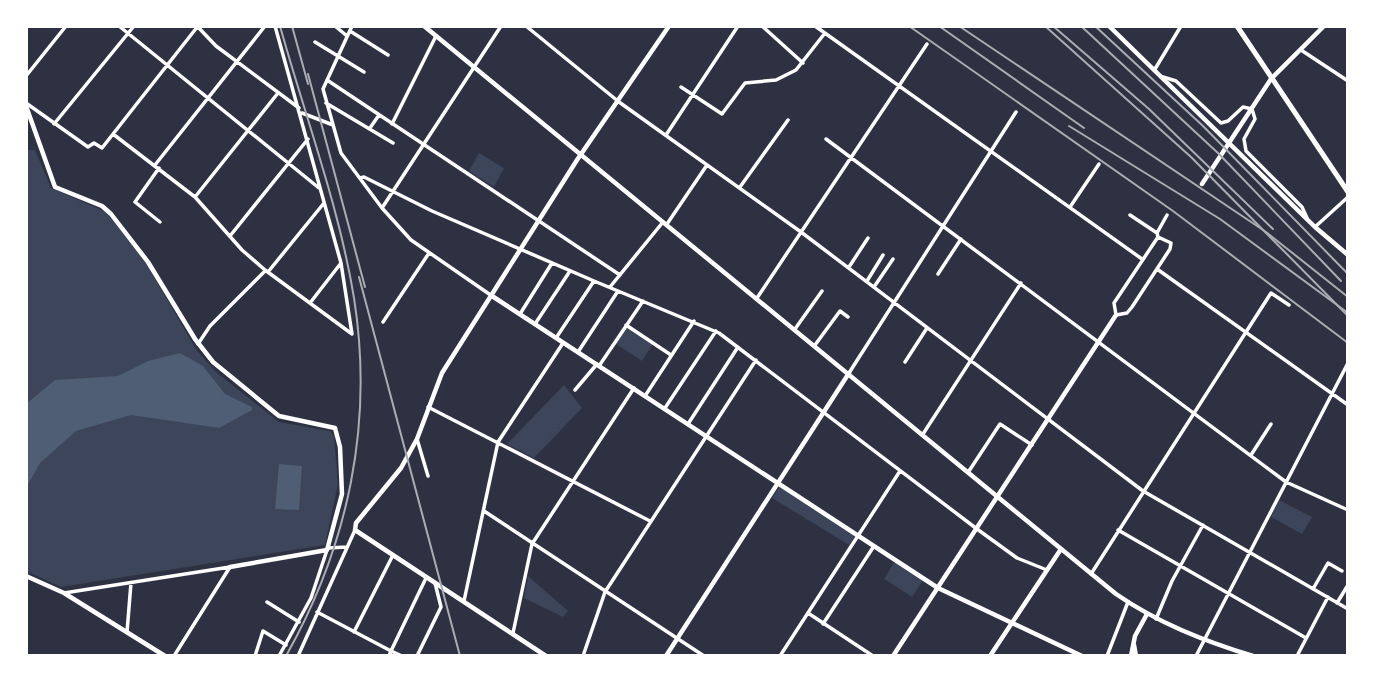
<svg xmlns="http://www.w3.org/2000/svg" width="1374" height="682" font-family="Roboto,sans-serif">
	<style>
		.green { fill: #3c4559 }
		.water { fill: #4f5d75 }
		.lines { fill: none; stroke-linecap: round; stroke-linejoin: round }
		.minor { stroke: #fff; stroke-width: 3.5 }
		.tertiary { stroke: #fff; stroke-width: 4.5 }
		.secondary { stroke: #fff; stroke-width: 4.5 }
		.trunk { stroke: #fff; stroke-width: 5 }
		.tram { stroke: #abadb3; stroke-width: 2 }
		.rail { stroke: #abadb3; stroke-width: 2 }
	</style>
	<rect width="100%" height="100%" fill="#2d3142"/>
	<path class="green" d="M26 150H35L51 188 104 211 113 220 146 263 197 351 217 373 279 422 330 431 334 436 338 484 325 545 61 587 26 571Z
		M479 153 504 168 494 187 469 171Z
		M627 327 653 344 642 361 616 344Z
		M564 385 582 408 534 458 507 444Z
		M780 486 855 536 849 545 772 498Z
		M1279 500 1312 517 1302 534 1271 517Z
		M895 561 923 580 912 597 884 579Z
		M528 576 568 611 563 617 524 598Z"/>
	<path class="water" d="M180 353 203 366 225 394 252 407V410L219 428 131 415 76 431 40 463 26 488V404L55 380 118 376 148 361Z
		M279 464 302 466 299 510 275 509Z"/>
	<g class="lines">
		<path class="minor" d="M119 26 319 188
			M197 26 216 46 299 108
			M275 26 341 263 352 334
			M335 26 347 36
			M352 26 323 89 341 153 382 208 411 240 492 296
			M526 26 619 102 801 232 1143 491 1348 609
			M762 26 803 63
			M815 26 1142 259
			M350 31 388 55
			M315 42 364 72
			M1301 50 1348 81
			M1155 69 1181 26
			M26 76 66 26
			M1163 77 1176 81 1221 123 1228 121 1243 107 1252 109 1255 119 1244 139 1246 151 1302 207 1307 218
			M327 80 620 275
			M681 87 722 114 745 83 776 80 796 70 825 33
			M26 103 88 147 94 143 102 148 113 134 195 197 242 250 265 270 352 334
			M326 103 393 143
			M302 113 333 125
			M54 124 134 26
			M392 124 436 36
			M370 128 379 115
			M113 134 198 26
			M666 135 738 26
			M826 139 1286 482 1348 510
			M155 165 265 26
			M159 168 135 202 160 222
			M360 178 364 177 432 211 594 281
			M740 187 788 120
			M195 197 278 93
			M1070 207 1099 164
			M382 208 501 26
			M1130 215 1157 233
			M667 224 707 165
			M1315 227 1348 197
			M230 236 308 139
			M1158 237 1171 243 1170 249 1132 307 1127 313 1116 315 1114 303 1158 237 1157 233 1167 215
			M849 267 868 238
			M1157 269 1348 405
			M268 272 324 203
			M938 274 961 239
			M867 281 883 255
			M610 287 663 222
			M874 287 893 259
			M757 298 927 44
			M310 303 341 263
			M520 314 552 263
			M383 322 429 253
			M535 324 570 271
			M626 325 671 355
			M795 329 822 291
			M556 338 594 281 719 333 977 529 1017 558 1047 570
			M198 344 210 326 265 271
			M815 345 840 311 848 317
			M578 352 618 291
			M905 362 927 328
			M599 366 643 301
			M849 373 1016 112
			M575 390 597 364
			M645 396 694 321
			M428 407 650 521
			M665 408 716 331
			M688 424 738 347
			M923 434 1021 283
			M417 439 428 476
			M1251 455 1271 424
			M969 471 1000 424 1032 445
			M484 511 704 656
			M1118 530 1306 638
			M328 548 347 547
			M1091 574 1271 293 1289 305
			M1313 589 1328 563 1342 571
			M64 593 230 567
			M464 601 498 442 563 343
			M267 602 299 622
			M1337 603 1348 585
			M317 612 391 651 389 656
			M808 613 873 656
			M1156 619 1172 581 1203 525
			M823 624 874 546
			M127 632 131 583
			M354 632 393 555
			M513 633 532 544 634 388
			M174 656 230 567
			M255 656 263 631 286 645
			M279 656 311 598 327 550
			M298 656 355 530
			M402 656 391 651 426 578
			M417 656 441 607 435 583
			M583 656 605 592 756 360
			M780 656 900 471
			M1107 656 1128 602
			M1196 656 1348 363
			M1297 656 1328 597"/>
		<path class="tertiary" d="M1109 26 1315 227 1348 255
			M26 106 55 187 102 206 111 214 148 262 195 339 213 362 279 416 335 428 340 447 342 494 327 550 230 567
			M1202 184 1271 79 1324 26
			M492 296 938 588 1082 656
			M26 576 64 593 165 656
			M1134 645 1136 656
			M546 656 355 530 356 523 401 468 417 439 442 373 577 160 669 26
			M666 656 849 373
			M893 656 1116 315
			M990 656 1061 549
			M1131 656 1135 636 1147 614"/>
		<path class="secondary" d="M424 26 1116 594C1158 623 1204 641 1253 656"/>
		<path class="trunk" d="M1237 26 1348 192"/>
		<path class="tram" d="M1045 26 1191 157 1348 316
			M1095 26 1203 126 1348 274"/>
		<path class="rail" d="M280 26C305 116 339 206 354 298 374 424 348 546 286 656
			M292 26 308 84
			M909 26 1173 211 1348 343
			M939 26 1084 128
			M959 26 1266 232 1348 297
			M1053 26 1149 109 1273 229
			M1081 26 1219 154 1341 281
			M308 74 365 287
			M1069 126 1220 219 1348 313
			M359 277 460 656"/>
	</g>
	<rect width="1374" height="682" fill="none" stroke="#ffffff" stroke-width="56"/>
</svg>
